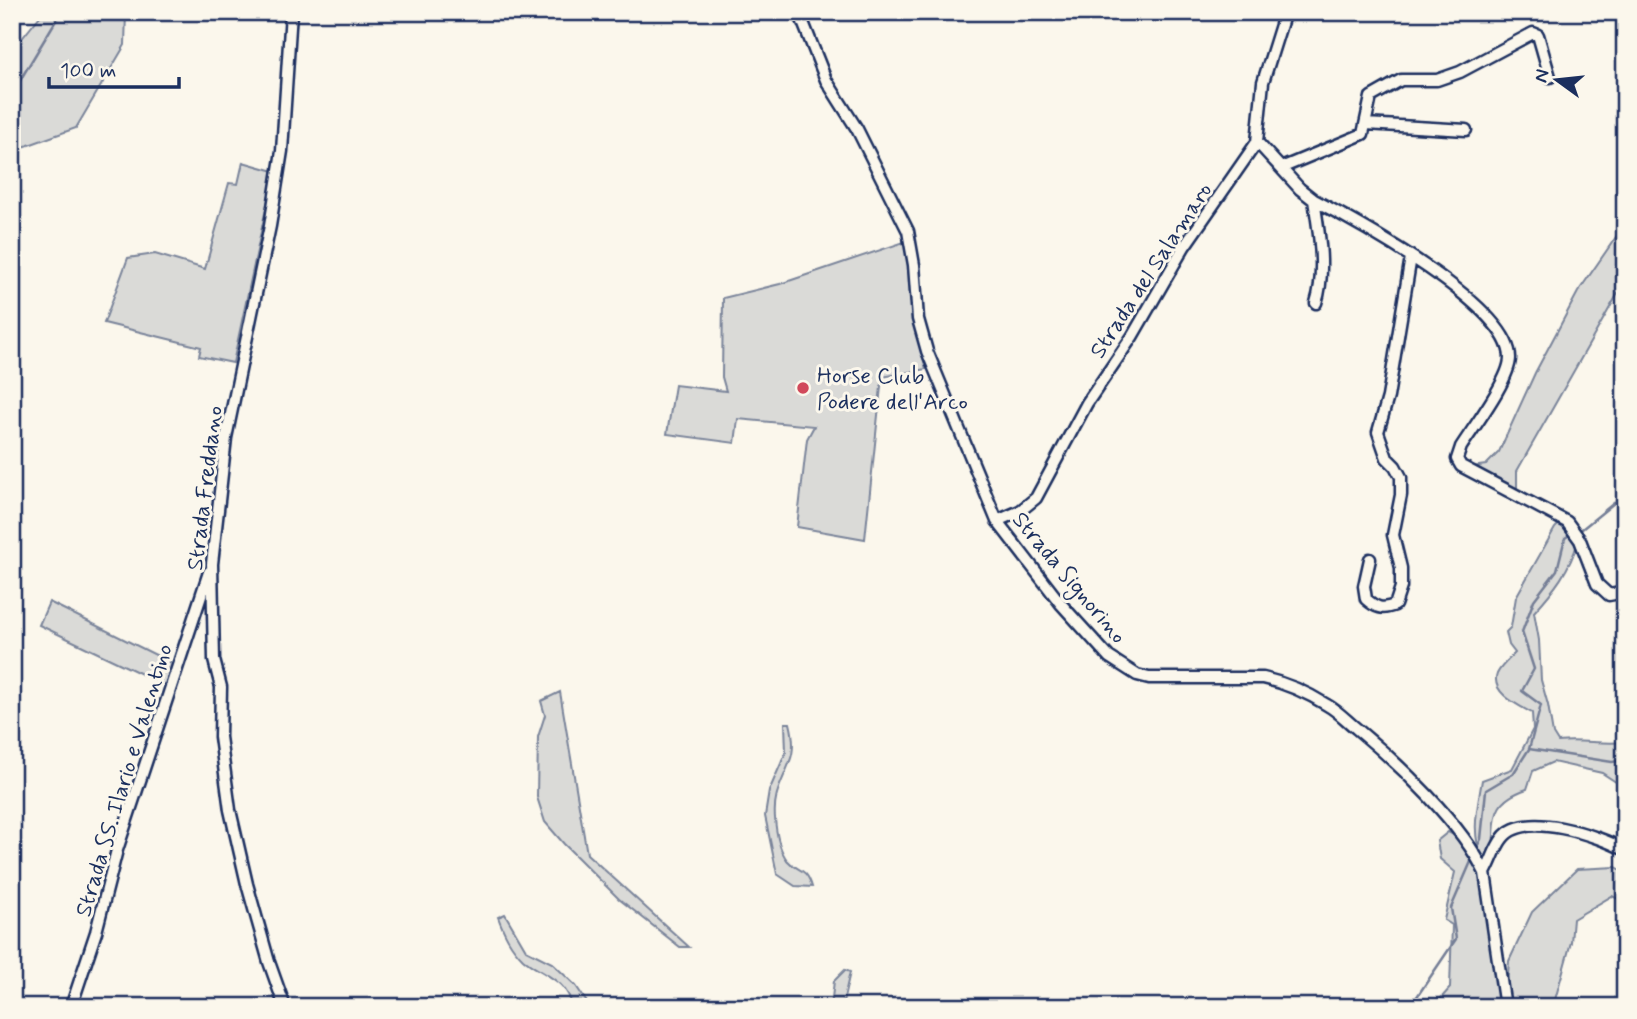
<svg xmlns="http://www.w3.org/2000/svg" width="1637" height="1019" font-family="Mynerve,sans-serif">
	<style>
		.green { fill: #dadad7; stroke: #7a849a; stroke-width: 2 }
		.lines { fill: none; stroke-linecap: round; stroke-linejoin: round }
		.stream { stroke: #747e96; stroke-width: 2.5 }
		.minor-casing { stroke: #1b2f5e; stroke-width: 15 }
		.minor { stroke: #fbf7ec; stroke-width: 10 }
		.poi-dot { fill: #d1495b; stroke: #fbf7ec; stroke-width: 2.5 }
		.labels { text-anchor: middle; stroke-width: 6; stroke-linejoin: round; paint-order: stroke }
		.street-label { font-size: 23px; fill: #1b2f5e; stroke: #fbf7ec }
		.poi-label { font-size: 23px; fill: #1b2f5e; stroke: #fbf7ec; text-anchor: start }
	</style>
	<rect width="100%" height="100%" fill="#fbf7ec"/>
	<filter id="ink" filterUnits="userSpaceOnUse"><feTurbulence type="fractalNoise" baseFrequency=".0143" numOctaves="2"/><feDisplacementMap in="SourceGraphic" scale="14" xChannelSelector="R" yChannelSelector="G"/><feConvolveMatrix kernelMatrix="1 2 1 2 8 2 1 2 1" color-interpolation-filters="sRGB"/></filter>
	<g filter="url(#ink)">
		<path class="green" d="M40 12H126L125 45 76 128 12 151V51L40 16Z
			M243 162 274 171 233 363 199 356 201 347 104 323 128 258 155 254 205 269 229 183 238 184Z
			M1625 224V281L1517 471V490L1471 467 1486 465 1499 452 1535 373 1578 292Z
			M907 241 914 322 926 369 882 377 865 539 797 527 807 439 814 426 738 419 735 443 667 434 675 385 726 391 722 377 723 298 780 284Z
			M1562 521 1578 541C1570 570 1554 590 1534 612L1539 640 1541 680 1548 705 1553 734 1558 742C1581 739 1602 745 1625 742V788L1602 773 1553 762 1533 771 1527 789C1476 806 1507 835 1484 863 1470 834 1477 810 1482 780L1512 769 1533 729 1532 713C1520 706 1490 693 1497 674 1500 667 1509 659 1515 653L1509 645 1506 632 1511 627 1516 597 1555 528Z
			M49 602 174 664 167 686 39 625Z
			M560 692 587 854 689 947H680L619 899 564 844 545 822 537 797 538 737 545 715 541 701Z
			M785 723H790C793 735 795 749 790 761 782 783 773 793 775 818 776 832 779 849 787 860 797 872 806 866 812 887L795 886 777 874 765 816 769 791 786 752Z
			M1448 832 1464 840 1479 867 1501 1007H1433L1450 988 1452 925 1444 920 1455 872 1440 859 1437 841Z
			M1616 867 1625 872V902L1612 896 1573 919 1571 942 1553 1007H1509L1506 1001 1509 961 1532 912 1577 869Z
			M505 914 526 950 552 963 576 986 590 1007H572C568 979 541 975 523 959 510 946 504 933 498 917Z
			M845 970 850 972 842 1007H831L834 981Z"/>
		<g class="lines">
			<path class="stream" d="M12 87 19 82 61 12
				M1582 529 1625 494
				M1529 749 1541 705 1522 691 1534 669 1522 632 1534 600 1557 570 1565 538 1568 536
				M1475 851 1481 839 1486 790 1513 774 1529 749 1612 762 1625 760
				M1410 1007 1456 939 1451 908 1473 857"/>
			<g class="minor-casing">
				<path id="minor" d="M799 12 826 80 857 129 908 231 914 265 918 319 927 351 997 521 1061 604 1109 657 1137 675 1149 678H1263C1285 683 1308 693 1327 705 1338 711 1347 721 1357 729 1398 763 1463 825 1485 873L1505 1007
					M1366 124 1466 130
					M1257 142 1300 189 1314 200C1319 232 1326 272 1316 303
					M1281 168 1363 134 1371 97 1401 80H1437L1460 72 1533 33 1538 35 1550 77
					M1314 200C1358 223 1510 306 1510 358 1510 379 1473 428 1461 447L1457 459 1461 466 1567 522 1580 540 1597 584 1609 595 1625 592
					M997 521 1020 511 1036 498 1087 403 1132 337 1184 247 1257 142 1263 82 1285 12
					M1370 559 1364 586 1366 599C1376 608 1382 610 1395 605L1401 587V568L1393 535 1401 495V477L1395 466 1387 458 1378 432 1388 397 1411 257
					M1485 873C1491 863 1495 848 1502 839 1523 809 1599 836 1625 850
					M71 1007 96 932 117 850 209 572
					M285 1007 269 962 247 884 230 810 220 737 221 687 214 660 212 564 226 438 270 226 282 151 291 12"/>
			</g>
			<use href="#minor" class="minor"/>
		</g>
	</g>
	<circle class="poi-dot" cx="803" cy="388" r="7"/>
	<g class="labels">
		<g class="street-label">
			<text transform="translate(1150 270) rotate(-57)" y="8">Strada del Salamaro</text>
			<text transform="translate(204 488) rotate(-83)" y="8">Strada Freddano</text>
			<text transform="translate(1070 577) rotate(50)" y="8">Strada Signorino</text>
			<text transform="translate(123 780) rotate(-73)" y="8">Strada SS. Ilario e Valentino</text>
		</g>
		<g class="poi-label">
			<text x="817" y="383">Horse Club<tspan x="817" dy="26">Podere dell'Arco</tspan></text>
		</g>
	</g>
	<rect width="1637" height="1019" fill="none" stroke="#fbf7ec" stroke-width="42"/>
	<rect x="21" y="21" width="1595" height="977" fill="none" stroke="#1b2f5e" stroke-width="2.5" filter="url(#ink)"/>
	<g transform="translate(1557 80) rotate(285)" stroke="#fbf7ec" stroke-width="5" paint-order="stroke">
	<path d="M0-5L12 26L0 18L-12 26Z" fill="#1b2f5e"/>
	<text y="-10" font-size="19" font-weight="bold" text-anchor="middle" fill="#1b2f5e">N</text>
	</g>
	<path d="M49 77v10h130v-10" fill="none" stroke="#1b2f5e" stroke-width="3.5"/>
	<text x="60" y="77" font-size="21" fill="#1b2f5e" stroke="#fbf7ec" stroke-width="5" paint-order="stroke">100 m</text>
</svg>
